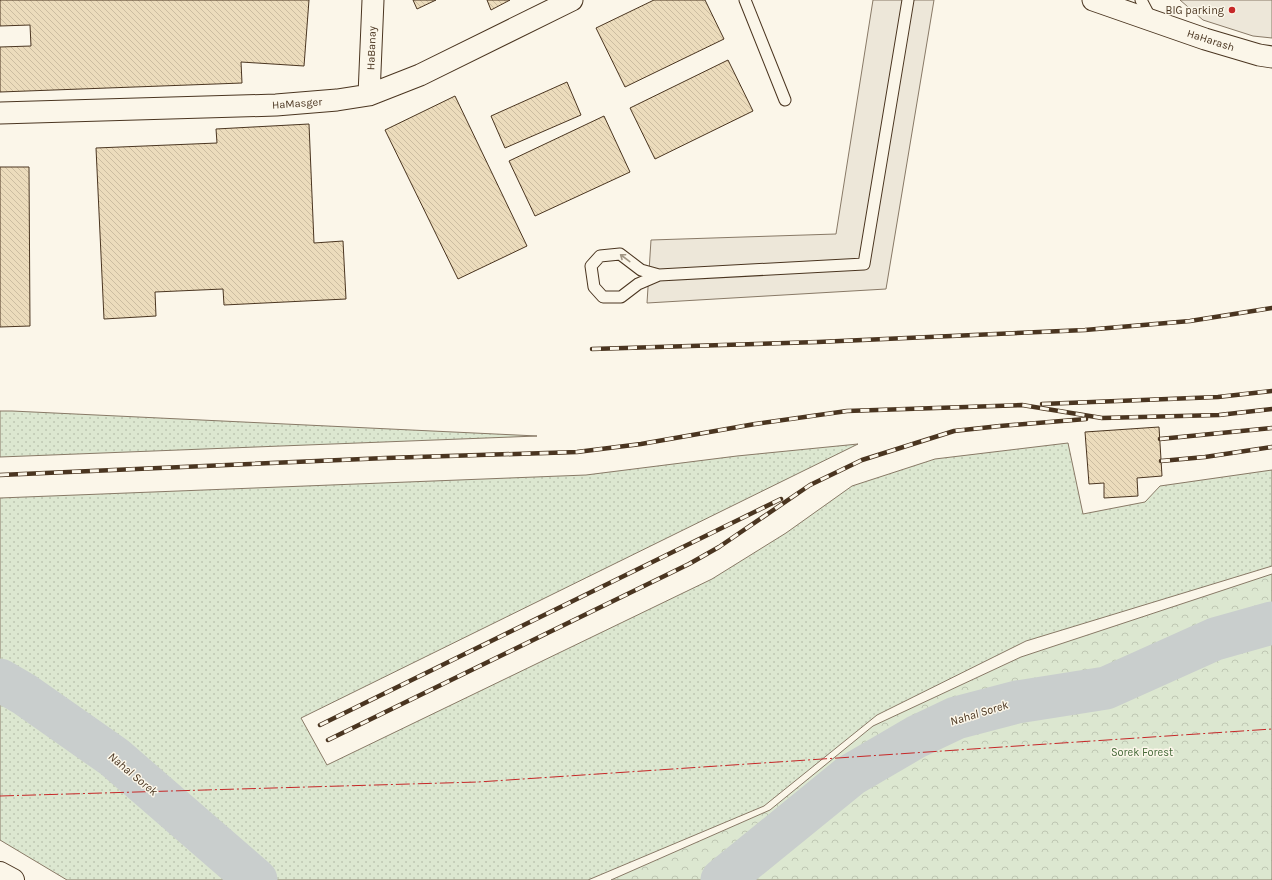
<svg xmlns="http://www.w3.org/2000/svg" width="1272" height="880" font-family="Karla,sans-serif">
	<style>
		.grass { fill: url(#grass-dots); stroke: #887966 }
		.forest { fill: url(#forest-crowns); stroke: #887966 }
		.parking { fill: #ede7d9; stroke: #887966 }
		.lines { fill: none; stroke-linecap: round; stroke-linejoin: round }
		.stream { stroke: #c9cecd; stroke-width: 7 }
		.river { stroke: #c9cecd; stroke-width: 43 }
		.building { fill: url(#building-back-hatch); stroke: #4a3520 }
		.lane-casing { stroke: #4a3520; stroke-width: 13 }
		.street-casing { stroke: #4a3520; stroke-width: 23 }
		.secondary-casing { stroke: #4a3520; stroke-width: 24 }
		.lane { stroke: #fbf6e9; stroke-width: 11 }
		.street { stroke: #fbf6e9; stroke-width: 21 }
		.secondary { stroke: #fbf6e9; stroke-width: 22 }
		.rail-casing { stroke: #4a3520; stroke-width: 4.5 }
		.rail { stroke: #fbf6e9; stroke-width: 3; stroke-dasharray: 9; stroke-linecap: butt }
		.power { stroke: #c62828; stroke-width: 1; stroke-dasharray: 14 3 2 3; stroke-linecap: butt }
		.oneway { stroke: #a29684 }
		.poi-dot { fill: #c62828; stroke: #fbf6e9; stroke-width: 1.5 }
		.labels { text-anchor: middle; stroke-width: 3; stroke-linejoin: round; paint-order: stroke }
		.poi-label { font-size: 11px; fill: #4a3520; stroke: #fbf6e9; text-anchor: end }
		.street-label { font-size: 11px; fill: #4a3520; stroke: #fbf6e9 }
		.park-label { font-size: 11px; fill: #436837; stroke: #fbf6e9 }
		.water-label { font-size: 12px; font-style: italic; fill: #4a3520; stroke: #fbf6e9 }
	</style>
	<defs>
		<pattern id="grass-dots" width="8" height="8" patternUnits="userSpaceOnUse"><rect width="8" height="8" fill="#dce7d0"/><path d="M2 2h.1M6 6h.1" fill="none" stroke="#bec7b2" stroke-width="1.8" stroke-linecap="round"/></pattern>
		<pattern id="forest-crowns" width="20" height="18" patternUnits="userSpaceOnUse"><rect width="20" height="18" fill="#dce7d0"/><path d="M2 6a3 3 0 1 1 6 0M12 15a3 3 0 1 1 6 0" fill="none" stroke="#bec7b2"/></pattern>
		<pattern id="building-back-hatch" width="6" height="6" patternUnits="userSpaceOnUse"><rect width="6" height="6" fill="#ecdcbc"/><path d="M-1 5l2 2M0 0l6 6M5-1l2 2" fill="none" stroke="#ccbda1"/></pattern>
	</defs>
	<rect width="100%" height="100%" fill="#fbf6e9"/>
	<path class="grass" d="M0 411H12L537 436 0 457Z
		M1068 443 1083 514 1145 502 1160 486 1272 470V566L1026 641 877 715 764 806 588 880H67L0 840V498L586 475 737 456 858 444 301 718 327 765 712 579 786 533 852 486 935 459Z"/>
	<path class="forest" d="M1272 574V880H611L770 810 873 726 1021 657Z"/>
	<path class="parking" d="M873 0H934L886 289 647 303 651 240 836 234Z
		M1180 0H1272V38L1253 36 1203 20Z"/>
	<g class="lines">
		<path class="stream" d="M253 880V878"/>
		<path class="river" d="M0 680 24 694 114 757 256 880
			M722 880 851 775 916 737 956 718 1017 702 1106 688 1215 639 1272 623"/>
	</g>
	<path class="building" d="M0 0H309L304 66 241 62 242 83 0 92V47L31 46 30 25 0 26Z
		M413 0H436L417 9Z
		M487 0H510L491 10Z
		M654 0H705L724 39 625 87 596 28Z
		M728 60 753 111 655 159 630 108Z
		M567 82 581 115 505 148 491 116Z
		M455 96 527 246 458 279 385 130Z
		M604 116 630 172 535 216 509 161Z
		M309 124 314 243 343 241 346 299 224 305 223 289 155 292 156 316 104 319 96 148 217 143 216 129Z
		M0 167H29L30 326 0 327Z
		M1159 427 1162 476 1137 478 1138 496 1104 498V483L1089 484 1085 432Z"/>
	<g class="lines">
		<g class="lane-casing">
			<path id="lane" d="M745 0 785 100
				M1141 0 1151 19
				M659 275 641 270 620 254 600 256 591 266 594 287 603 297H621L638 284 659 275 864 264 908 0"/>
		</g>
		<g class="street-casing">
			<path id="street" d="M1093 0 1205 39 1259 55 1272 57
				M369 95 373 0
				M0 113 276 105 337 100 369 95 420 75 572 0"/>
		</g>
		<g class="secondary-casing">
			<path id="secondary" d="M0 873 13 880"/>
		</g>
		<use href="#lane" class="lane"/>
		<use href="#street" class="street"/>
		<use href="#secondary" class="secondary"/>
		<g class="rail-casing">
			<path id="rail" d="M592 349 818 342 1085 330 1190 321 1272 308
				M1042 404 1218 397 1272 391
				M1160 439 1272 428
				M1161 461 1205 457 1272 447
				M0 475 386 458 577 452 641 444 755 424 847 411 1022 405 1102 418 1219 415 1272 409
				M320 725 781 499
				M328 740 689 564 719 547 810 485 862 460 954 431 1000 426 1086 419"/>
		</g>
		<use href="#rail" class="rail"/>
		<path class="power" d="M0 796 478 782 1272 729"/>
	</g>
	<defs><path id="oneway-shaft" d="M-6 0H5M1.5-3L5.5 0L1.5 3" fill="none" stroke-width="1.6" stroke-linecap="round" stroke-linejoin="round"/></defs>
	<use class="oneway" href="#oneway-shaft" transform="translate(625 258) rotate(-143)"/>
	<circle class="poi-dot" cx="1232" cy="10" r="4"/>
	<g class="labels">
		<g class="poi-label">
			<text x="1224" y="14">BIG parking</text>
		</g>
		<g class="street-label">
			<text transform="translate(1211 40) rotate(18)" y="4">HaHarash</text>
			<text transform="translate(371 48) rotate(-88)" y="4">HaBanay</text>
			<text transform="translate(297 103) rotate(-4)" y="4">HaMasger</text>
		</g>
		<g class="park-label">
			<text x="1142" y="756">Sorek Forest</text>
		</g>
		<g class="water-label">
			<text transform="translate(979 713) rotate(-17)" y="4">Nahal Sorek</text>
			<text transform="translate(133 774) rotate(40)" y="4">Nahal Sorek</text>
		</g>
	</g>
</svg>
